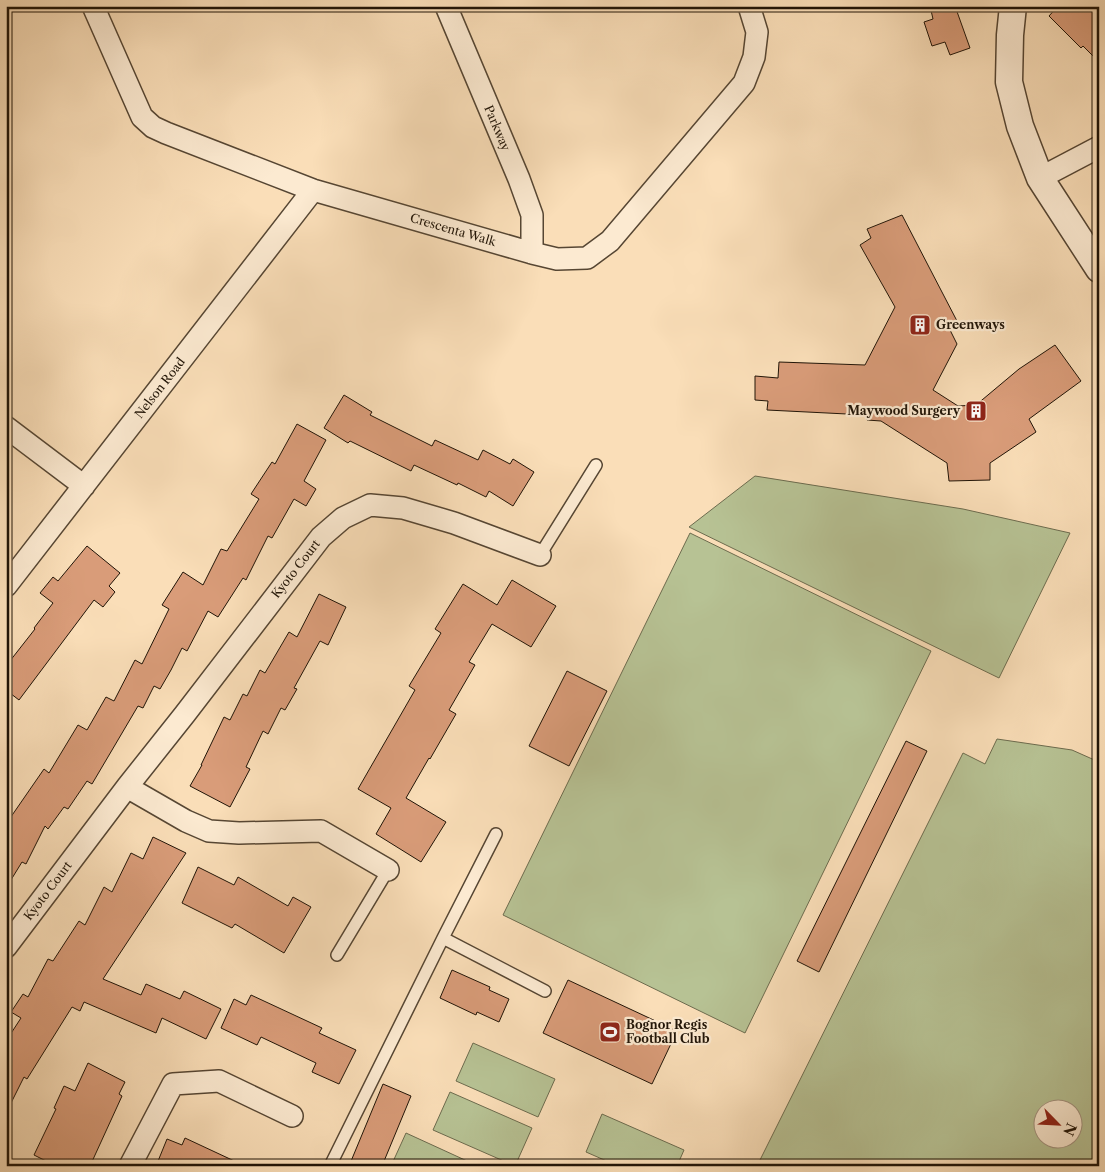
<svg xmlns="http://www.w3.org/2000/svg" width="1105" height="1172" font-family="'Libre Caslon Text',serif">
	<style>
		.green { fill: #b7c294; stroke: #6c6b4e; fill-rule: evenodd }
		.building { fill: #d99c79; stroke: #201407 }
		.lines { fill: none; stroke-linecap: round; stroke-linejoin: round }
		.service-casing { stroke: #564633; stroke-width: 14 }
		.minor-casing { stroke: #564633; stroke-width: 24 }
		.tertiary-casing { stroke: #564633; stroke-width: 29 }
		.service { stroke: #fcead1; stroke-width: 11 }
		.minor { stroke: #fcead1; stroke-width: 21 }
		.tertiary { stroke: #fcead1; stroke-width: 26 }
		.labels { text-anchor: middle; stroke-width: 4.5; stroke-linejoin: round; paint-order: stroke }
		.street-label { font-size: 12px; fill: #201407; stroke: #fcead1 }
		.poi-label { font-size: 12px; font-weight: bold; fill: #201407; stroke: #fcead1; text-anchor: start }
	</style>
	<rect width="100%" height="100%" fill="#fadeb8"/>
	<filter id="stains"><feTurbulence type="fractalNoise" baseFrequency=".004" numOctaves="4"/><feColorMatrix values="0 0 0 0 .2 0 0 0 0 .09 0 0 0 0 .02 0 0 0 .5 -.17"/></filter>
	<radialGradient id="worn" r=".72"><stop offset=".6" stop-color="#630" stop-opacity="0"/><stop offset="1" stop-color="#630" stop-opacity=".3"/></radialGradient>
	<path class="green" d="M755 476 963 509 1070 533 999 678 689 527Z
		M690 533 931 651 745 1033 503 915Z
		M997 739 1072 750 1099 762V1166H757L963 753 985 764ZM1042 1110H1072V1140H1042Z
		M473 1043 555 1079 538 1117 456 1081Z
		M450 1092 532 1128 515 1166 433 1130Z
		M602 1114 684 1150 677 1166H618L586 1152Z
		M406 1133 478 1166H391Z"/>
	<path class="building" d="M930 6H955L970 48 950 55 945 42 932 46 924 22 933 19Z
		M1058 6H1089L1099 16V62L1083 46 1081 48 1049 16Z
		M902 215 957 321 950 330 957 344 933 390 958 406 976 405 1019 369 1055 345 1081 381 1029 419 1036 432 990 463V480L949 481 947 463 881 421 867 420V415L767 410 768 401 755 400V376L778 378 779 362 865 365 895 307 860 245 871 238 867 229Z
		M344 395 372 412 370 415 432 446 435 440 478 460 483 450 510 464 513 459 534 472 513 506 489 491 486 497 458 483 457 485 414 465 411 471 350 441 348 443 324 428Z
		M297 424 326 440 304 481 316 489 306 506 294 499 272 538 268 536 246 580 243 578 218 617 208 611 187 651 182 648 171 670 160 689 154 686 143 708 138 706 92 784 87 781 68 809 64 807 48 829 45 826 26 864 22 862 6 888V824L44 769 49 773 78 725 87 730 106 697 114 701 135 660 142 664 169 609 162 605 183 572 203 585 221 549 227 551 259 499 251 494 272 462 275 464Z
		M87 546 120 573 109 586 115 592 103 607 94 600 19 700 6 690V666L35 629 34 628 53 603 40 593 53 577 58 581Z
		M512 580 556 606 531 647 492 624 469 662 475 665 449 710 456 714 430 759 429 758 406 798 446 822 421 862 376 834 391 808 358 789 415 690 409 686 441 633 435 629 463 584 497 605Z
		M319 594 346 607 328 645 320 641 294 688 297 689 285 710 281 708 268 734 263 731 246 767 250 769 230 807 190 786 202 765H201L224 717 230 720 243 694 247 696 260 670 265 673 289 632 297 637Z
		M567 671 607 691 569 766 529 746Z
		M906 741 927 751 819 972 797 961Z
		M153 837 186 853 103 979 141 995 146 984 180 999 184 991 221 1009 206 1039 162 1018 156 1033 84 1002 80 1011 72 1007 27 1079 24 1077 6 1113V1041L21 1018 11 1012 23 994 28 997 48 959 53 961 79 921 85 925 104 887 112 892 131 853 143 859Z
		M198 867 234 885 238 877 288 906 293 897 311 907 284 953 235 924 232 928 182 903Z
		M452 970 490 987 489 990 509 999 499 1022 477 1012 476 1015 440 998Z
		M568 980 677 1031 652 1084 543 1033Z
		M251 995 322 1028 319 1033 356 1050 339 1084 312 1072 316 1063 261 1037 257 1045 221 1028 234 999 246 1005Z
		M88 1063 125 1082 119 1094 122 1096 90 1166H56L34 1155 56 1109 54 1108 64 1086 75 1091Z
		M383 1084 411 1096 382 1166H349Z
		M185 1138 245 1166H156L167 1139 182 1145Z"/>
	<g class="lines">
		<g class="service-casing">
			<path id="service" d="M540 555 596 465
				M443 938 545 991
				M337 955 388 870
				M330 1166 443 938 496 834"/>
		</g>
		<g class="minor-casing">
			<path id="minor" d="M93 6 142 117 153 127 166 133 313 190 532 253 557 259 587 258 610 241 744 83 754 57 757 32 749 6
				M446 6 519 179 532 215V253
				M1040 178 1099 147
				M6 427 84 486
				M6 586 313 190
				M127 787 186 821 209 831 239 833 321 831 388 870
				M6 947 127 787 185 714 321 537 343 518 370 505 403 508 454 523 540 555
				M130 1166 173 1084 219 1081 292 1116"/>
		</g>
		<g class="tertiary-casing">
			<path id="tertiary" d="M1013 6 1010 35 1009 82 1020 126 1040 178 1099 269"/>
		</g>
		<use href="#service" class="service"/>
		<use href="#minor" class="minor"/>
		<use href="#tertiary" class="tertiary"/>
	</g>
	<defs>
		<g id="building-square" transform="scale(1.125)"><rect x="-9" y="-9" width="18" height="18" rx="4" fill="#8f2418" stroke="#fcead1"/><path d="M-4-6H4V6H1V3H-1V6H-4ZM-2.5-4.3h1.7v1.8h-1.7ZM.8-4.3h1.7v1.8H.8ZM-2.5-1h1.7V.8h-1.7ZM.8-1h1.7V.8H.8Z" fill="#fff"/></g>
		<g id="stadium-square" transform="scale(1.125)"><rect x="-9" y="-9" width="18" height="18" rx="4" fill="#8f2418" stroke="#fcead1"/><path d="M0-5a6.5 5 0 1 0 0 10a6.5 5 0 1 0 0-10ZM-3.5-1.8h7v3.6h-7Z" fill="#fff"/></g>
	</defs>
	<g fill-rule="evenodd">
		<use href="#building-square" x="920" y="325"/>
		<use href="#building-square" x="976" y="411"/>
		<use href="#stadium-square" x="610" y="1032"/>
	</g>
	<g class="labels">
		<g class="street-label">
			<text transform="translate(497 128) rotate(67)" y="4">Parkway</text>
			<text transform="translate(453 230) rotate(16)" y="4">Crescenta Walk</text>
			<text transform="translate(160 388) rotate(-52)" y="4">Nelson Road</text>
			<text transform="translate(296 569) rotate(-52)" y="4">Kyoto Court</text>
			<text transform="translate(48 891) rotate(-53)" y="4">Kyoto Court</text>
		</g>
		<g class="poi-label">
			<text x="936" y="329">Greenways</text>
			<text x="960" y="415" text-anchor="end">Maywood Surgery</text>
			<text x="626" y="1029">Bognor Regis<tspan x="626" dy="14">Football Club</tspan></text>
		</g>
	</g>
	<rect width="1105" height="1172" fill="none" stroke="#fadeb8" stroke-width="25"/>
	<rect x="8" y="8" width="1090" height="1157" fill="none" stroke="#201407" stroke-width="2.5"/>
	<rect x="12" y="12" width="1080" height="1147" fill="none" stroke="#201407"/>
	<g transform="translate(1058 1124) rotate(114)"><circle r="24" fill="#fcead1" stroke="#a49480"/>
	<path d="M0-4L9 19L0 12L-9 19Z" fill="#8f2418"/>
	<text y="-8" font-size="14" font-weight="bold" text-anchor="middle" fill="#201407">N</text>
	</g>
	<rect width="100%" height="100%" filter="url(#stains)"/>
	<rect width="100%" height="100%" fill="url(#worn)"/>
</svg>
